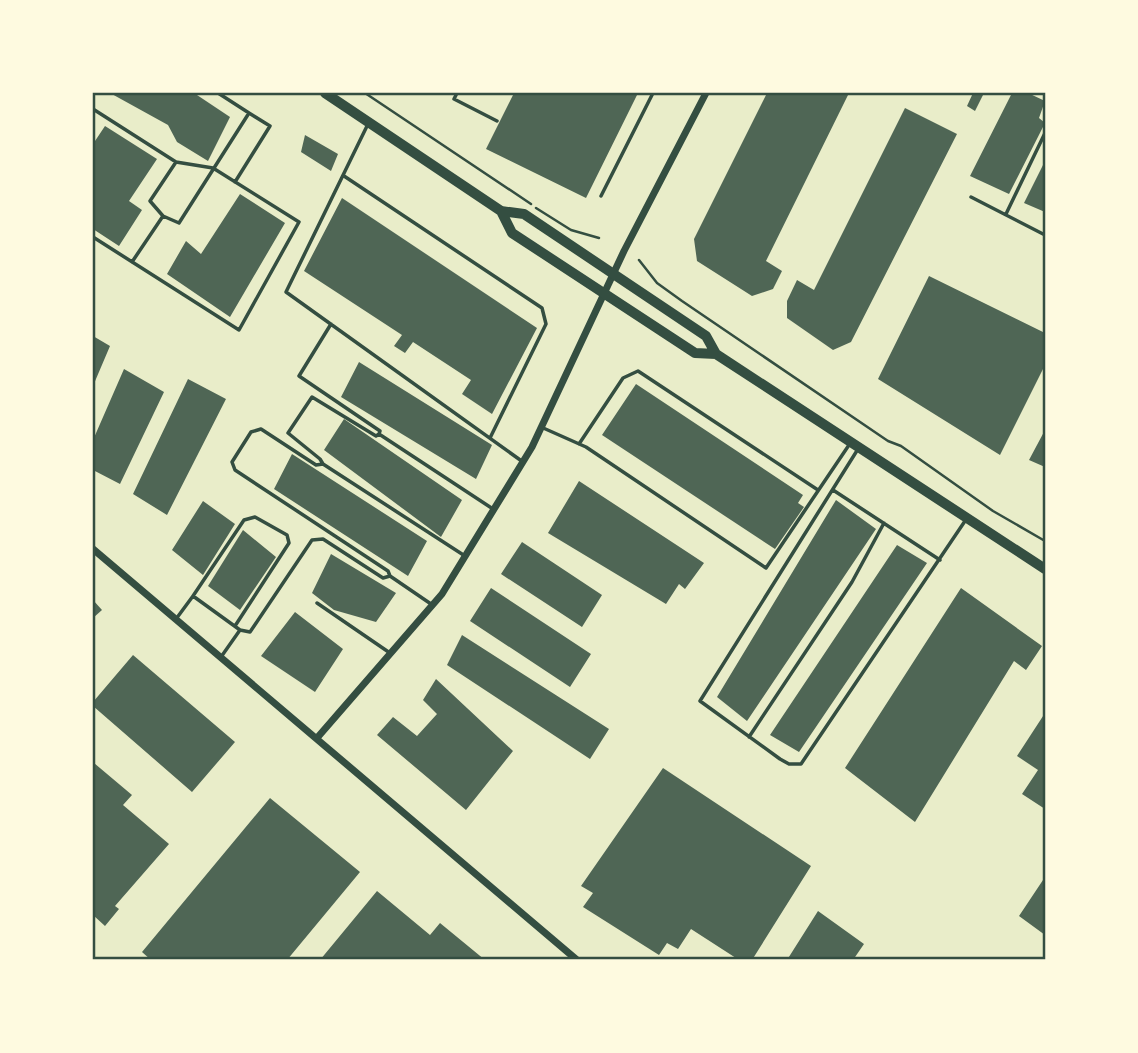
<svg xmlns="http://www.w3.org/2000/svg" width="1138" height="1053" font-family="Arial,sans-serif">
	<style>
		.building { fill: #4f6655 }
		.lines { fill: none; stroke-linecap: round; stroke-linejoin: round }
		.path { stroke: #344e41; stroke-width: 2.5 }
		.service { stroke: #344e41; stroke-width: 3.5 }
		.minor { stroke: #344e41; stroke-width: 7 }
		.secondary { stroke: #344e41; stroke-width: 10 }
		.neatline { fill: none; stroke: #344e41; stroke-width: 2.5 }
	</style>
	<rect width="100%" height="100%" fill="#e9edc9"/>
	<path class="building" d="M110 93H194L230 117 208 161 177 142 168 125Z
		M514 93H638L586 198 486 149Z
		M767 93H849L766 261 782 271 773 289 752 296 697 261 694 239Z
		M973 93H984L975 111 967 106Z
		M1012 93H1028L1045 101 1039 118 1045 123 1009 194 970 176Z
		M905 108 957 134 851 342 833 350 787 318V301L797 280 814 290Z
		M105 126 157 159 129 201 142 210 119 246 93 229V144Z
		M305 135 338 154 331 171 301 152Z
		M1045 161V212L1024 203Z
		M240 194 285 223 230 317 167 274 186 241 201 254Z
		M342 198 537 328 492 414 462 394 471 380 413 342 405 353 394 346 402 335 304 271Z
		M929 276 1045 333V365L1000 455 878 379Z
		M93 336 110 346 93 386Z
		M359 362 492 445 476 479 341 397Z
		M124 369 164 392 120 484 93 470V440Z
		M188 379 226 399 167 515 133 494Z
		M636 384 803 495 798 503 804 507 775 549 602 435Z
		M344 419 462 500 441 537 324 450Z
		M1045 430V467L1029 460Z
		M292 454 427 541 408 576 274 489Z
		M579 481 704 563 685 589 679 584 666 604 548 533Z
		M836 500 876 529 747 721 717 697Z
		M203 501 235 524 203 575 172 550Z
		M243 530 276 557 240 610 208 586Z
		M522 542 602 595 582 627 501 574Z
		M897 545 927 563 799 752 770 735Z
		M331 554 396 593 376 622 334 610 312 593Z
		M491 588 591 654 570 687 470 621Z
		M961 588 1042 646 1026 670 1014 661 915 822 845 768Z
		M93 600 102 610 93 618Z
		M295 612 343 649 315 692 261 656Z
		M462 635 609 729 590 759 447 665Z
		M133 655 235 742 192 792 93 706V702Z
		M436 679 513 751 466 810 377 735 393 717 417 736 437 714 423 700Z
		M1045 713V809L1022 794 1038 770 1017 756Z
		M94 763 132 795 123 805 169 844 115 906 119 909 105 926 93 915Z
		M663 768 811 866 752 960H739L691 929 678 949 667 943 659 955 583 907 593 893 581 886Z
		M270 798 360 872 287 960H151L142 952Z
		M1045 877V935L1019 916Z
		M377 891 430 935 440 923 485 960H320Z
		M818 911 864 944 853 960H787Z"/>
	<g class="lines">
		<path class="path" d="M365 93 531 204
			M536 208 571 230 599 238
			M639 260 657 283 682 301 888 441 901 446 993 511 1045 541"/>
		<path class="service" d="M457 93 454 99 497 121
			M93 109 176 162 213 168 299 222 239 330 93 237
			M368 124 286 292 523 462
			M344 176 542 308 546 324 490 438
			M235 182 270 126 249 113
			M601 196 653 93
			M971 197 1045 235
			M1006 214 1045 133
			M163 216 150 201 176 162
			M132 262 163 216 179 223 249 113 218 93
			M331 324 299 376 380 431 379 434 493 509
			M541 427 586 447 766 568 851 442
			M579 444 623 378 638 371 818 490
			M858 449 700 701 780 759 789 764H801L965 521
			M323 464 320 459 288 433 312 397 376 436 379 434
			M833 490 940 560
			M317 603 390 653
			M431 604 390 576 388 571 235 470 232 462 251 432 261 429 316 465 323 464 465 556
			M176 619 193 596
			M235 626 289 543 287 535 255 517 244 520 193 596 240 630
			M221 657 240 630 250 632 312 540 323 539 383 578 390 576
			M749 737 852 582 884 523"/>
		<path class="minor" d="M93 549 577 960
			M317 738 442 594 532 447 624 251 706 93"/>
		<path class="secondary" d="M325 93 501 211 524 214 706 336 716 354 1045 569
			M501 211 512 233 695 353 716 354"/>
	</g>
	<rect width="1138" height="1053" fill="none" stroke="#fefae0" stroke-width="189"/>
	<rect x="94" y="94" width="950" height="864" class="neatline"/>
</svg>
